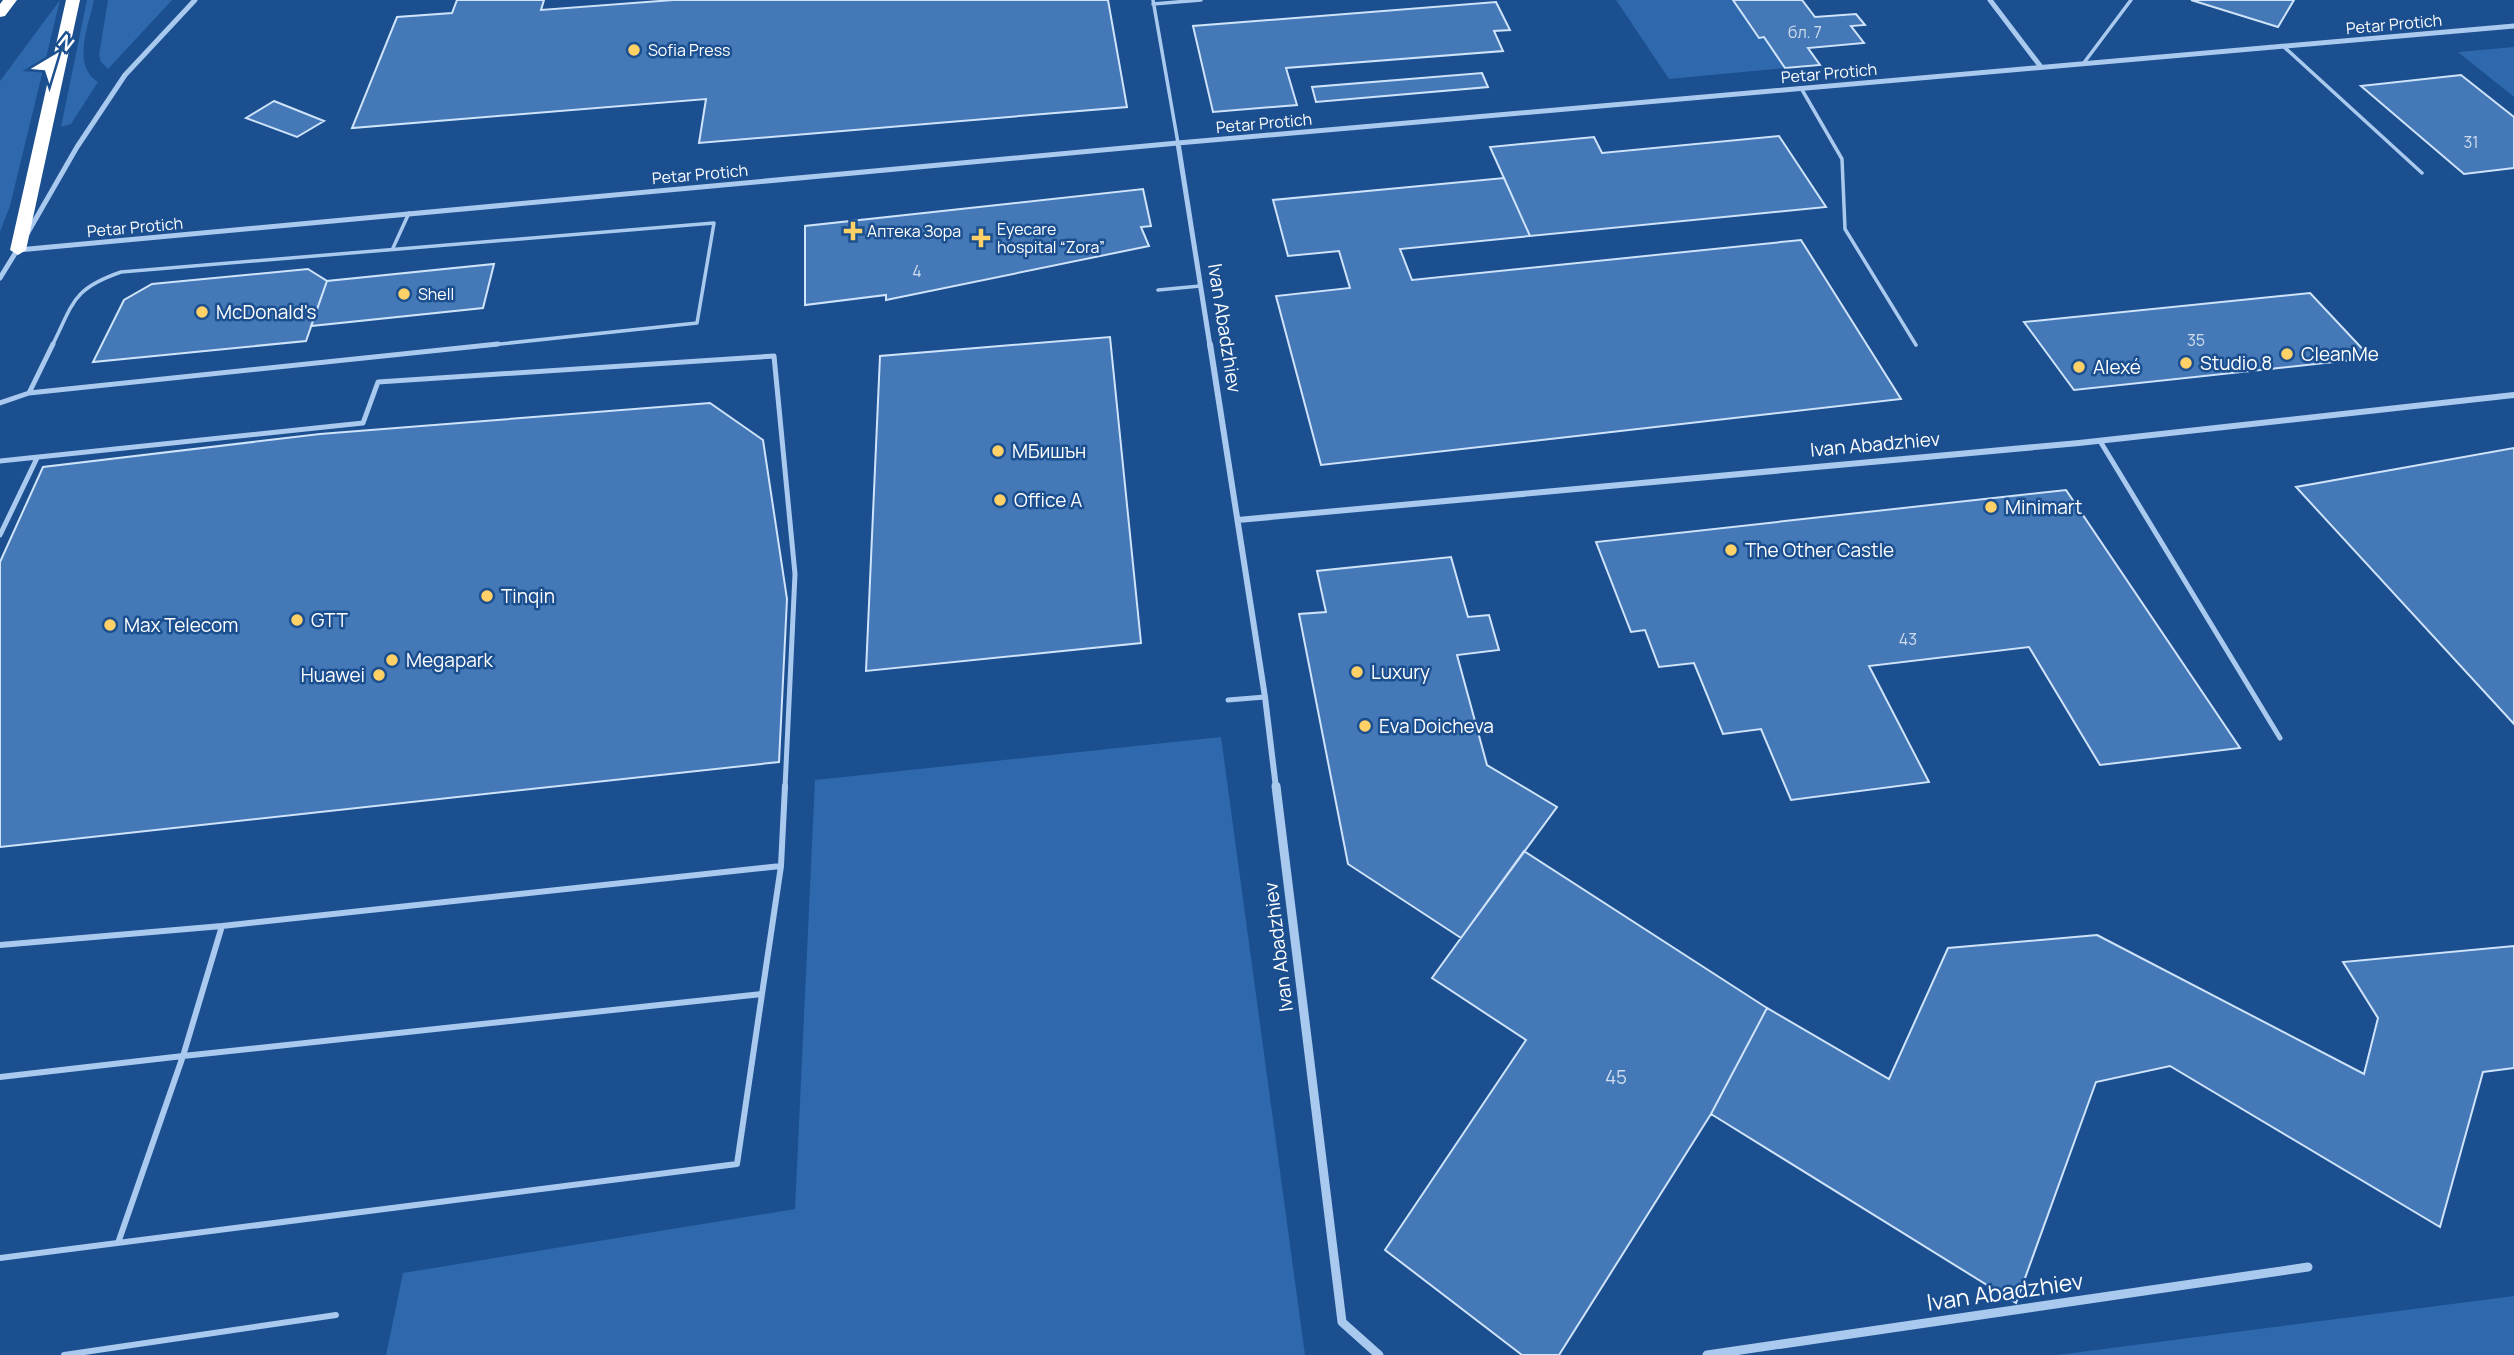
<svg xmlns="http://www.w3.org/2000/svg" width="2514" height="1355" font-family="Manrope,sans-serif">
	<style>
		.green { fill: #2e69ad }
		.building { fill: #4478b7; stroke: #cfe3fa; stroke-width: 2 }
		.lines { fill: none; stroke-linecap: round; stroke-linejoin: round }
		.lane-far2 { stroke: #a9c9ee; stroke-width: 3.5 }
		.lane-far1 { stroke: #a9c9ee; stroke-width: 5 }
		.lane { stroke: #a9c9ee; stroke-width: 6 }
		.street-far2 { stroke: #a9c9ee; stroke-width: 5 }
		.street-far1 { stroke: #a9c9ee; stroke-width: 6 }
		.street { stroke: #a9c9ee; stroke-width: 9 }
		.highway { fill: #fff; fill-rule: evenodd }
		.poi-dot { fill: #ffd166; stroke: #1b4f8f; stroke-width: 2.5 }
		.labels { text-anchor: middle; stroke-width: 5; stroke-linejoin: round; paint-order: stroke }
		.far-street-label { font-size: 16px; fill: #fff; stroke: #1b4f8f }
		.number-label { font-size: 16px; fill: #d0dded }
		.far-poi-label { font-size: 16px; fill: #fff; stroke: #1b4f8f; text-anchor: start }
		.poi-label { font-size: 19px; fill: #fff; stroke: #1b4f8f; text-anchor: start }
		.street-label { font-size: 19px; fill: #fff; stroke: #1b4f8f }
		.near-number-label { font-size: 19px; fill: #d0dded }
		.near-street-label { font-size: 23px; fill: #fff; stroke: #1b4f8f }
	</style>
	<rect width="100%" height="100%" fill="#1b4f8f"/>
	<path class="green" d="M60 0 10 206 0 232V81Z
		M87 0H94C89 25 71 65 98 82L71 124 61 127Z
		M108 0H172L108 69 101 62 99 55Z
		M1616 0H1733L1759 37H1764L1785 68 1669 79Z
		M2514 47V97L2458 52Z
		M1221 737 1305 1355H386L403 1273 795 1209 815 780Z
		M2514 1296V1355H2057Z"/>
	<path class="building" d="M457 0H544L541 10 673 0H1108L1127 107 699 143 706 99 352 128 397 17 452 13Z
		M1733 0H1802L1815 17 1856 14 1865 25 1851 26 1864 43 1808 48 1820 65 1785 68 1764 37 1759 38Z
		M2191 0H2294L2278 27Z
		M1496 2 1510 30 1494 31 1503 51 1286 68 1297 105 1213 112 1193 26Z
		M1482 73 1488 87 1316 102 1312 87Z
		M2461 75 2514 117V168L2464 174 2361 86Z
		M274 101 324 121 297 137 246 118Z
		M1779 136 1826 207 1530 236 1490 147 1594 137 1602 153Z
		M1504 178 1530 236 1400 249 1412 280 1801 240 1901 399 1321 465 1276 296 1350 288 1339 251 1288 256 1273 200Z
		M1143 189 1151 226 1141 227 1149 246 886 300V295L805 305V226Z
		M494 264 483 308 311 326 327 281Z
		M308 269 327 281 306 341 93 362 124 300 152 284Z
		M2310 293 2371 358 2074 390 2024 322Z
		M1110 337 1141 643 866 671 880 356Z
		M710 403 763 440 787 599 779 762 0 847V562L43 467 320 434Z
		M2514 448V724L2296 487Z
		M2066 490 2240 748 2100 765 2029 647 1869 666 1929 782 1791 800 1761 729 1723 734 1694 663 1659 667 1645 630 1631 632 1596 542Z
		M1451 557 1468 617 1489 615 1499 650 1457 655 1487 765 1557 807 1461 938 1348 864 1299 614 1326 612 1317 571Z
		M1524 851 1767 1008 1711 1114 1559 1355H1522L1385 1250 1526 1040 1432 978Z
		M2097 935 2364 1074 2378 1018 2343 962 2514 946V1068L2483 1072 2440 1227 2170 1066 2096 1082 2016 1303 1711 1114 1767 1008 1889 1079 1948 948Z"/>
	<g class="lines">
		<path class="lane-far2" d="M1153 0 1178 143
			M1153 4 1201 0
			M2283 46 2422 173
			M2083 64 2131 0
			M1801 88 1842 159 1845 229 1916 345
			M393 248 409 213
			M1158 290 1200 286
			M52 346C74 302 72 289 121 272L714 223 697 323 481 346"/>
		<path class="lane-far1" d="M29 393 53 344
			M29 393 498 344
			M0 403 29 393
			M2100 441 2280 738
			M0 461 363 423 378 382 774 356 795 574 785 788
			M0 535 37 458
			M1228 700 1265 697"/>
		<path class="lane" d="M0 945 222 926
			M762 994 781 866 785 786
			M0 1077 183 1056 118 1243
			M0 1258 737 1164 762 994 183 1056 222 926 781 866
			M64 1355 336 1315"/>
		<path class="street-far2" d="M1990 0 2041 67
			M1178 143 1210 346
			M27 234 77 147 125 75 195 0
			M18 250 1178 143 2514 26
			M0 278 19 247"/>
		<path class="street-far1" d="M1210 344 1265 697 1276 788
			M1238 520 2079 443 2514 395"/>
		<path class="street" d="M1276 786 1342 1322 1379 1355
			M1707 1355 2308 1267"/>
		<path class="highway" d="M3 0H17L5 16 0 17V4Z
			M66 0H80L26 250 18 255 10 250Z"/>
	</g>
	<g class="poi-dot">
		<circle cx="634" cy="50" r="7"/>
		<path d="M849.5 220.5h7v7h7v7h-7v7h-7v-7h-7v-7h7z"/>
		<path d="M977.5 227.5h7v7h7v7h-7v7h-7v-7h-7v-7h7z"/>
		<circle cx="404" cy="294" r="7"/>
		<circle cx="202" cy="312" r="7"/>
		<circle cx="2287" cy="354" r="7"/>
		<circle cx="2186" cy="363" r="7"/>
		<circle cx="2079" cy="367" r="7"/>
		<circle cx="998" cy="451" r="7"/>
		<circle cx="1000" cy="500" r="7"/>
		<circle cx="1991" cy="507" r="7"/>
		<circle cx="1731" cy="550" r="7"/>
		<circle cx="487" cy="596" r="7"/>
		<circle cx="297" cy="620" r="7"/>
		<circle cx="110" cy="625" r="7"/>
		<circle cx="392" cy="660" r="7"/>
		<circle cx="1357" cy="672" r="7"/>
		<circle cx="379" cy="675" r="7"/>
		<circle cx="1365" cy="726" r="7"/>
	</g>
	<g class="labels">
		<g class="far-street-label">
			<text transform="translate(2394 24) rotate(-5)" y="6">Petar Protich</text>
			<text transform="translate(1829 73) rotate(-5)" y="6">Petar Protich</text>
			<text transform="translate(1264 123) rotate(-5)" y="6">Petar Protich</text>
			<text transform="translate(700 174) rotate(-5)" y="6">Petar Protich</text>
			<text transform="translate(135 227) rotate(-5)" y="6">Petar Protich</text>
		</g>
		<g class="number-label">
			<text x="1805" y="38">бл. 7</text>
			<text x="2471" y="148">31</text>
			<text x="917" y="277">4</text>
			<text x="2196" y="346">35</text>
			<text x="1908" y="645">43</text>
		</g>
		<g class="far-poi-label">
			<text x="648" y="56">Sofia Press</text>
			<text x="997" y="235">Eyecare<tspan x="997" dy="18">hospital “Zora”</tspan></text>
			<text x="867" y="237">Аптека Зора</text>
			<text x="418" y="300">Shell</text>
		</g>
		<g class="poi-label">
			<text x="216" y="319">McDonald's</text>
			<text x="2301" y="361">CleanMe</text>
			<text x="2200" y="370">Studio 8</text>
			<text x="2093" y="374">Alexé</text>
			<text x="1012" y="458">МБишън</text>
			<text x="1014" y="507">Office A</text>
			<text x="2005" y="514">Minimart</text>
			<text x="1745" y="557">The Other Castle</text>
			<text x="501" y="603">Tinqin</text>
			<text x="311" y="627">GTT</text>
			<text x="124" y="632">Max Telecom</text>
			<text x="406" y="667">Megapark</text>
			<text x="1371" y="679">Luxury</text>
			<text x="365" y="682" text-anchor="end">Huawei</text>
			<text x="1379" y="733">Eva Doicheva</text>
		</g>
		<g class="street-label">
			<text transform="translate(1225 328) rotate(81)" y="7">Ivan Abadzhiev</text>
			<text transform="translate(1875 444) rotate(-5)" y="7">Ivan Abadzhiev</text>
			<text transform="translate(1278 947) rotate(-97)" y="7">Ivan Abadzhiev</text>
		</g>
		<g class="near-number-label">
			<text x="1616" y="1084">45</text>
		</g>
		<g class="near-street-label">
			<text transform="translate(2005 1292) rotate(-8)" y="8">Ivan Abadzhiev</text>
		</g>
	</g>
	<g transform="translate(56 56) rotate(38)" stroke="#1b4f8f" stroke-width="5" paint-order="stroke">
	<path d="M0-5L12 26L0 18L-12 26Z" fill="#ffffff"/>
	<text y="-10" font-size="19" font-weight="bold" text-anchor="middle" fill="#ffffff">N</text>
	</g>
</svg>
